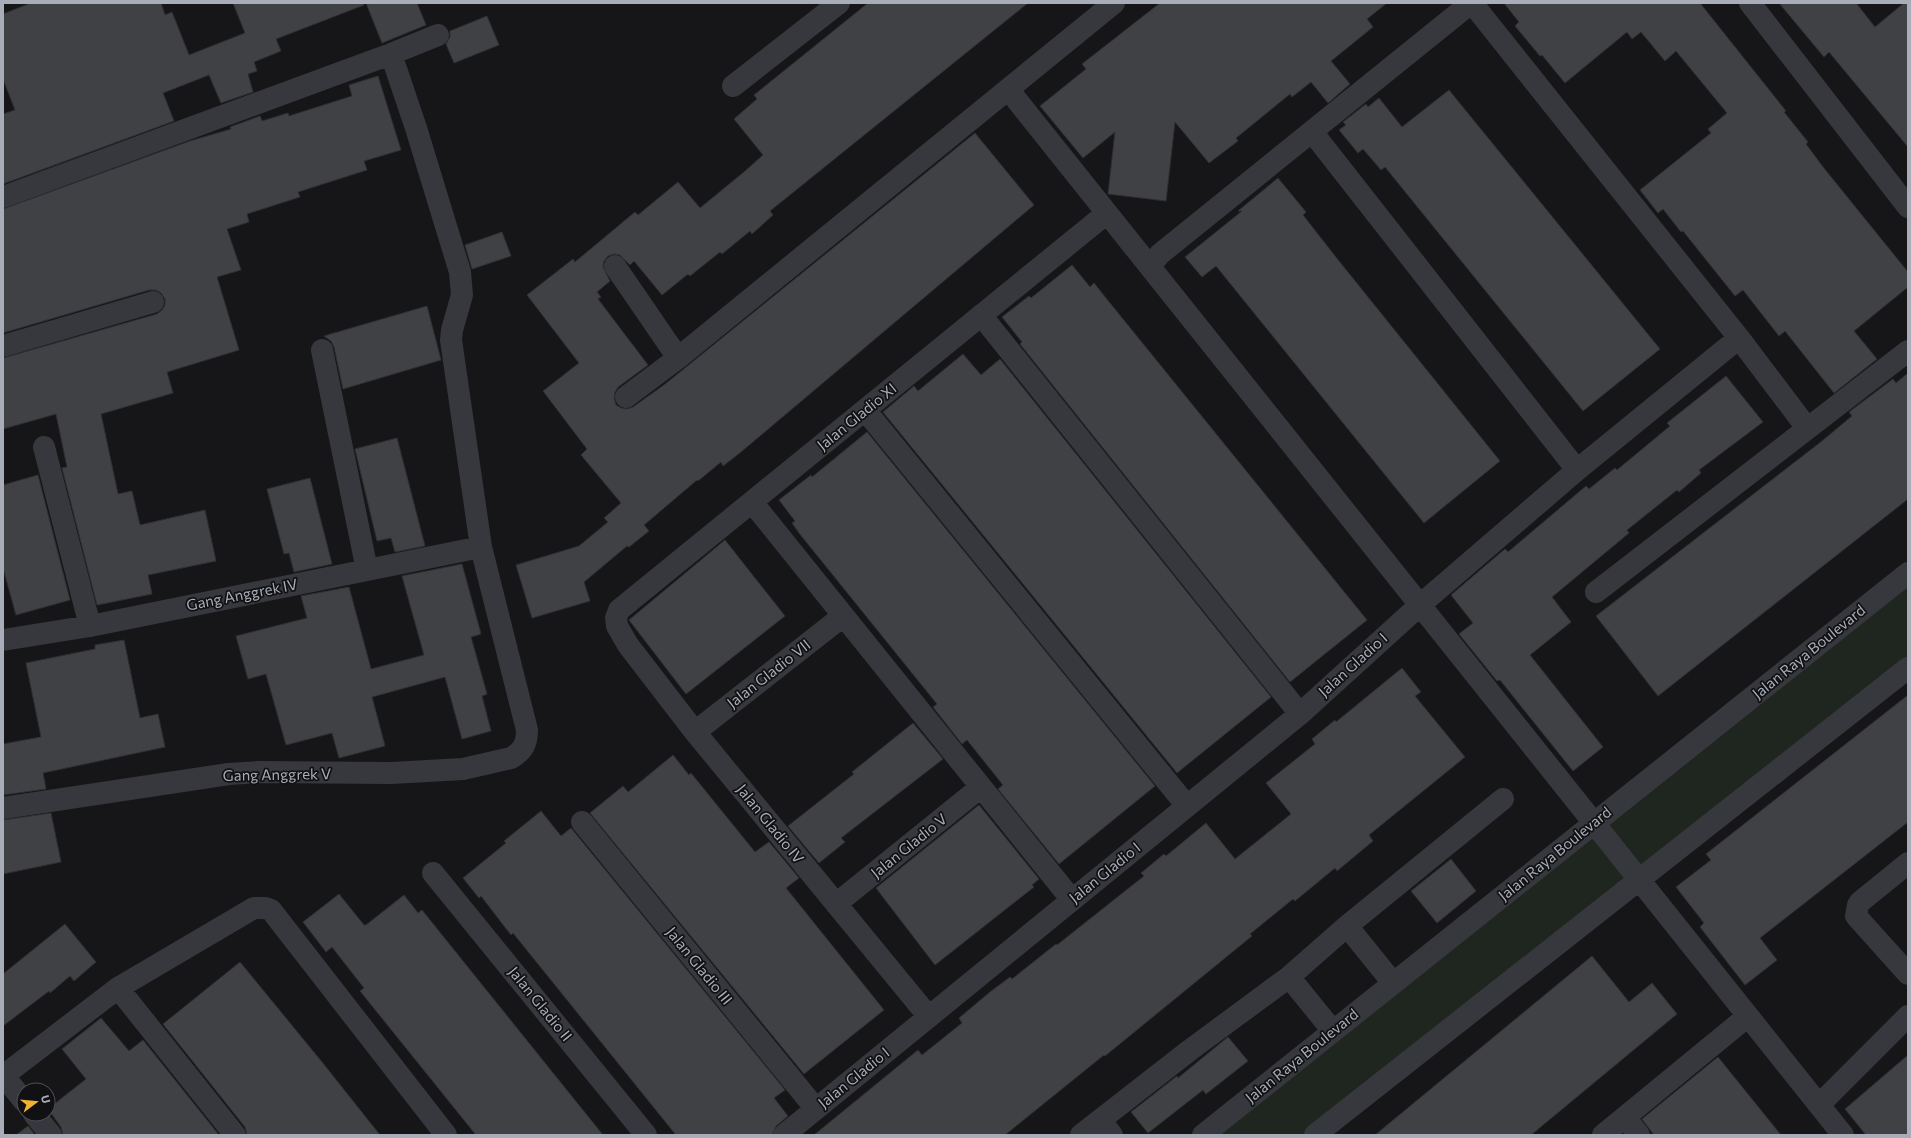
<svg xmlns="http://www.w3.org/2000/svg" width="1911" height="1138" font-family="Commissioner,sans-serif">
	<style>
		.green { fill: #1e261f }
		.building { fill: #404145; stroke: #303034 }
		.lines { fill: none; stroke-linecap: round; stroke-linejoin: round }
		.minor { stroke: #37383d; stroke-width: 22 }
		.labels { text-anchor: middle; stroke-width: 3.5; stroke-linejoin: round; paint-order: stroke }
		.street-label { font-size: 15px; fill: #a8adb8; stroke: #111113 }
	</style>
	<rect width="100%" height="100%" fill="#161618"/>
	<path class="green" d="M1908 573V668L1315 1135H1203Z"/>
	<path class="building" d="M31 3H161L165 15 172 12 189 55 245 33 233 3H363L364 5 276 39 281 51 254 62 257 71 248 74 253 92 221 103 209 75 163 93 174 121 3 184V114L15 110 3 79V14Z
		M366 3H417L426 25 382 43Z
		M868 3H1028L770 211 773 215 752 234 750 231 722 254 720 252 690 276 688 274 662 295 634 261 630 265 620 255 614 254 608 256 604 261 603 267 610 281 597 292 601 297 598 299 648 365 618 387 615 392 614 398 616 405 621 408 627 409 633 407 664 385 975 133 1034 205 741 452 723 466 721 462 698 481 697 480 644 525 649 531 629 547 627 546 584 582 590 601 532 618 516 565 579 546 608 522 604 518 621 503 581 455 587 449 543 391 579 363 527 295 573 259 575 262 635 212 638 215 678 182 700 208 744 172 763 155 734 119 757 99 754 95Z
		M1160 3H1387L1367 19 1373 27 1331 61 1350 84 1328 103 1311 82 1292 97 1290 94 1236 138 1238 141 1209 163 1175 122 1166 201 1108 194 1115 132 1083 158 1040 106 1086 69 1082 64Z
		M1504 3H1700L1786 111 1784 112 1808 142 1806 144 1823 167 1908 272V287L1854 331 1877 359 1834 393 1785 331 1779 336 1743 290 1735 296 1683 231 1681 232 1663 209 1658 213 1640 190 1711 133 1708 129 1727 113 1676 51 1665 61 1641 32 1632 39 1627 32 1565 83 1542 55 1540 56 1515 26 1519 22Z
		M1779 3H1856L1875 27 1904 3H1908V147L1829 52 1824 57Z
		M487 16 499 45 454 63 446 44 450 37V31Z
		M378 76 401 150 364 161 367 170 298 192 300 197 247 214 249 222 227 229 241 270 217 277 239 350 167 372 173 393 101 414 118 494 132 491 140 525 205 510 216 561 148 575 152 594 97 605 62 468 67 467 56 414 3 429V358L157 314 162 310 165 305V299L161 293 156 290H149L3 333V209L190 141 231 129 230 127 260 116 262 121 288 113 289 116 352 96 349 85Z
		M1449 90 1660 349 1583 411 1385 167 1381 170 1363 149 1358 153 1339 130 1346 125 1343 122 1366 104 1368 107 1379 98 1402 127Z
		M1278 178 1306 212 1303 215 1339 261 1500 461 1424 523 1216 266 1202 277 1185 257 1242 211H1238Z
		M502 232 511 256 472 269 465 245Z
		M1072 265 1090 287 1094 283 1110 303 1367 620 1290 682 1020 344 1022 342 1002 317 1029 296 1031 298Z
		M427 306 441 360 343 389 334 347 331 341 324 336Z
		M963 354 981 375 1000 359 1271 697 1177 773 883 412 914 386 918 391Z
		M1908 373V499L1658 696 1596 616 1822 441 1852 416 1849 412 1893 379 1896 383Z
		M1726 376 1763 422 1699 470 1701 473 1679 492 1677 490 1627 530 1629 533 1552 597 1571 622 1530 655 1603 747 1573 771 1500 680 1497 681 1459 634 1473 623 1451 595 1505 549 1508 552 1586 486 1589 489 1615 468 1617 470 1670 426 1667 423Z
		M867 432 1155 786 1059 864 998 789 1003 785 967 740 962 744 933 707 937 704 799 533 792 523 795 521 779 500 811 475 812 477Z
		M397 438 425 546 395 552 391 538 377 541 355 449Z
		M38 475 70 600 16 615 3 568V485Z
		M310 478 332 564 294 572 289 553 284 554 267 489Z
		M725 540 785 616 686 694 629 620Z
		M462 564 481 634 471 637 487 694 482 696 491 731 462 739 445 677 372 697 385 746 339 758 332 733 286 745 266 674 248 679 236 636 307 618 301 596 349 587 371 669 424 655 402 576Z
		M124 640 140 718 158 714 165 747 43 773 46 789 3 795V744L41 737 26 663 95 649V645Z
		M1402 668 1421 692 1415 696 1465 757 1369 835 1373 841 1337 871 1335 868 1295 901 1293 899 1250 934 1252 936 1105 1056 1104 1055 1005 1135H814L918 1050 922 1055 962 1023 959 1018 990 992 1010 977 1012 979 1056 944 1057 945 1144 876 1141 873 1164 854 1166 856 1206 823 1235 859 1291 814 1266 783 1315 744 1312 739 1335 720 1336 722Z
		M1908 695V822L1760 938 1777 960 1745 985 1700 927 1704 923 1676 887 1711 860 1706 854Z
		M913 723 943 759 841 838 845 842 819 863 788 826 854 774 852 772Z
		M673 755 689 775 691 773 755 852 769 842 799 878 786 888 884 1010 804 1074 590 813 623 786 628 792Z
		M979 805 1039 879 1032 885 1034 887 935 965 876 888Z
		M541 811 561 836 571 828 785 1090 774 1098 788 1116 776 1126 772 1135H676L513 933 511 935 481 896 479 898 463 878 506 843 504 841Z
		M51 813 61 862 3 874V820Z
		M1451 859 1476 891 1437 923 1411 891Z
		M339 894 364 925H366L404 895 418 913 422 910 603 1135H476L360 991 364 988 332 947 326 952 303 922Z
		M65 924 96 962 74 981 70 976 50 993 49 991 3 1026V974Z
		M1592 956 1629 1002 1652 983 1677 1014 1531 1135H1375Z
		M240 962 322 1062 380 1135H247L245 1127 163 1024Z
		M101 1018 129 1051 143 1040 219 1135H63L61 1127 48 1109 86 1079 62 1049Z
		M1228 1037 1248 1061 1206 1094 1203 1090 1148 1133 1131 1112 1177 1076 1178 1078Z
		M1908 1055V1135H1866L1845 1109Z
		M1718 1057 1781 1135H1654L1642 1119Z
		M28 1126 35 1135H16Z"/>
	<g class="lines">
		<path class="minor" d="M1472 3 1739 338 1807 428
			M1750 3 1908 207
			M391 54 438 35
			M733 86 839 3
			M1008 89 1843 1135
			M1313 133 1577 470
			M3 197 391 54 416 128 460 272 462 295 452 330 451 340 481 547 527 730C527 744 523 751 511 758L463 769 391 773 259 772 229 774 3 808
			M615 266 678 358
			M1150 266 1160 254 1471 3
			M981 315 1300 714
			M3 346 153 302
			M322 350 367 570
			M626 397 678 358 1114 3
			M865 410 1187 806
			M44 447 90 626
			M752 502 1072 900
			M1596 592 1908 351
			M3 640 90 626 481 547
			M695 732 843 616
			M582 822 816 1109
			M1908 863 1860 902 1858 905 1856 916 1908 974
			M433 873 646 1135
			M836 904 981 787
			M1347 926 1393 983
			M1289 977 1333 1031
			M118 988 235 1135
			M929 1017 695 732 628 645 617 626 616 618 619 610 1107 213
			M3 1075 24 1101
			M3 1076 118 988 254 908H265L271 910 446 1135
			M1819 1105 1908 1016
			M34 1114 51 1135
			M1625 1117 1639 1135
			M1100 1120 1112 1135
			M784 1135 1300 714 1420 605 1577 470 1739 338
			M1081 1135 1190 1050 1289 977 1347 926 1503 799
			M1203 1135 1908 573
			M1315 1135 1908 668
			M1603 1135 1748 1016"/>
	</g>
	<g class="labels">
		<g class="street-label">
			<text transform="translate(857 417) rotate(-39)" y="5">Jalan Gladio XI</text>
			<text transform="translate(242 595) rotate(-11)" y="5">Gang Anggrek IV</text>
			<text transform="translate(1809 652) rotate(-39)" y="5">Jalan Raya Boulevard</text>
			<text transform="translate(1353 665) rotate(-42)" y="5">Jalan Gladio I</text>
			<text transform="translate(769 674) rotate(-38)" y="5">Jalan Gladio VII</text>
			<text transform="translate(277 775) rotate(-1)" y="5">Gang Anggrek V</text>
			<text transform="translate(770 824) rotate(51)" y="5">Jalan Gladio IV</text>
			<text transform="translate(909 846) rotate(-39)" y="5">Jalan Gladio V</text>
			<text transform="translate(1555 854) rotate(-39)" y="5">Jalan Raya Boulevard</text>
			<text transform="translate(1105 873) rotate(-39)" y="5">Jalan Gladio I</text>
			<text transform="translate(699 966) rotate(51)" y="5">Jalan Gladio III</text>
			<text transform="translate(540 1004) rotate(51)" y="5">Jalan Gladio II</text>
			<text transform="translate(1302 1056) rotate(-39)" y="5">Jalan Raya Boulevard</text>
			<text transform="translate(854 1078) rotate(-39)" y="5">Jalan Gladio I</text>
		</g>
	</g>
	<rect width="1911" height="1138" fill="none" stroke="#a8adb8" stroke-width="8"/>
	<g transform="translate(36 1102) rotate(74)"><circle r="19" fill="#111113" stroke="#4d4f55"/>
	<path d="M0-3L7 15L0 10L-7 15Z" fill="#f2b134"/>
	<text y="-6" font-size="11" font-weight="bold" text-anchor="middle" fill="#a8adb8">U</text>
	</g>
</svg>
